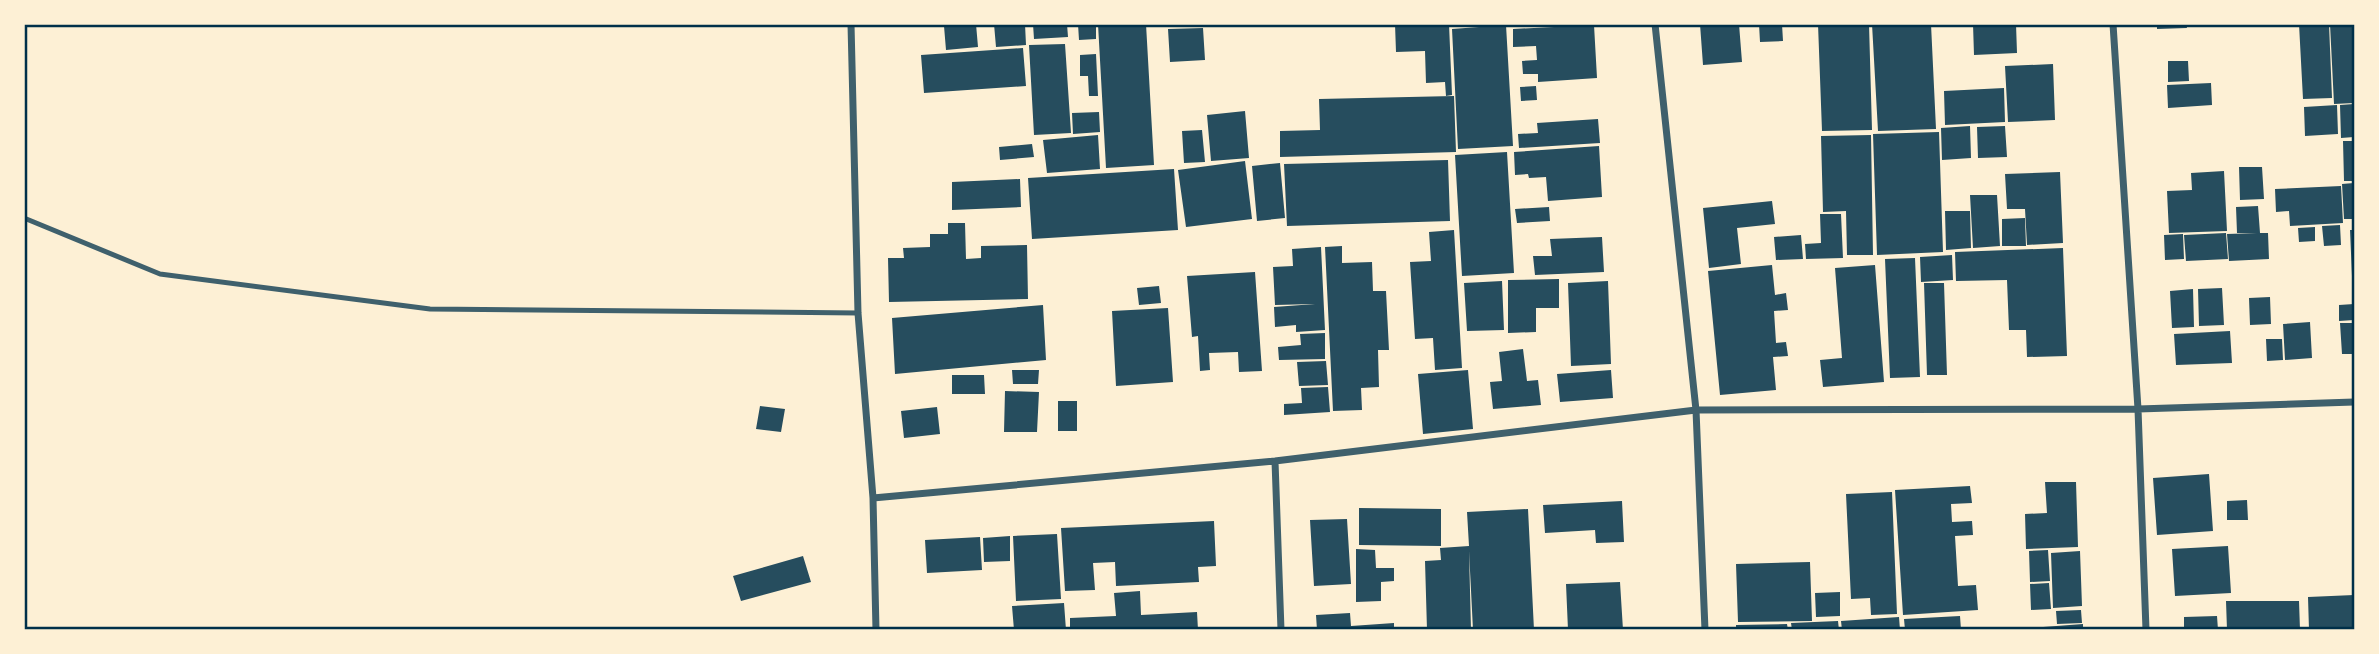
<svg xmlns="http://www.w3.org/2000/svg" width="2379" height="654" font-family="Arial,sans-serif">
	<style>
		.building { fill: #264d5e }
		.lines { fill: none; stroke-linecap: round; stroke-linejoin: round }
		.service { stroke: #3f606c; stroke-width: 5 }
		.minor { stroke: #3f606c; stroke-width: 7 }
		.neatline { fill: none; stroke: #003049; stroke-width: 2.5 }
	</style>
	<rect width="100%" height="100%" fill="#fdf0d5"/>
	<path class="building" d="M976 24 978 47 946 50 944 26Z
		M994 24H1025L1026 45 996 47Z
		M1033 24H1067L1068 37 1034 39Z
		M1078 24H1096V39L1079 40Z
		M1098 24H1146L1154 165 1106 168Z
		M1395 24H1449L1452 95 1446 96 1445 82 1426 83 1425 51 1396 52Z
		M1700 24H1739L1742 62 1703 65Z
		M1759 24H1782L1783 41 1760 42Z
		M1818 24H1869L1872 130 1822 131Z
		M1872 24H1931L1936 129 1878 131Z
		M1973 24H2016L2017 53 1974 55Z
		M2157 24H2186L2187 28 2157 29Z
		M2299 24H2329L2332 98 2303 99Z
		M2330 24H2354V103L2334 104Z
		M1506 25 1513 146 1458 149 1452 29Z
		M1594 25 1597 78 1538 82V74H1523L1522 61 1537 60 1536 46 1513 47V29Z
		M1203 28 1205 60 1170 62 1168 29Z
		M1065 44 1071 133 1034 135 1029 45Z
		M1023 48 1026 86 924 93 921 55Z
		M1096 54 1098 96H1089L1088 76H1080V55Z
		M2168 61H2188L2189 81 2168 82Z
		M2053 64 2055 120 2008 122 2005 66Z
		M2211 83 2212 105 2168 108 2167 85Z
		M1536 86 1537 100 1521 101 1520 87Z
		M2004 88 2005 122 1945 125 1944 91Z
		M1454 96 1456 152 1280 157V131L1320 130 1319 99Z
		M2354 104V137L2341 138 2340 105Z
		M2337 105 2338 134 2305 136 2304 107Z
		M1245 111 1249 158 1211 161 1207 115Z
		M1099 112 1100 132 1073 134 1072 113Z
		M1598 119 1600 143 1519 148 1518 134 1538 133 1537 123Z
		M1970 126 1971 158 1942 160 1941 128Z
		M2005 126 2007 157 1978 158 1977 127Z
		M1202 130 1205 162 1184 163 1182 131Z
		M1939 132 1943 252 1877 255 1873 134Z
		M1098 135 1100 169 1047 173 1043 140Z
		M1871 135 1873 255H1847L1846 211 1823 212 1821 136Z
		M2343 141H2354V181H2344Z
		M1032 144 1034 157 1000 160 999 147Z
		M1599 146 1602 197 1548 201 1546 177 1529 178 1528 174 1515 175 1514 152Z
		M1507 152 1514 273 1462 276 1455 155Z
		M1448 160 1450 221 1287 226 1284 164Z
		M1245 161 1252 219 1186 227 1178 170Z
		M1280 163 1285 218 1257 221 1252 166Z
		M2239 167H2262L2264 199 2240 200Z
		M1174 169 1178 230 1032 239 1028 178Z
		M2224 171 2227 231 2169 233 2167 191 2192 190 2191 173Z
		M2060 172 2063 243 2027 245 2025 209H2007L2005 174Z
		M1020 179 1021 207 952 210V182Z
		M2354 183V219H2344L2342 184Z
		M2341 186 2343 223 2290 226 2289 211 2276 212 2275 189Z
		M1970 195H1997L2000 246 1973 248Z
		M1772 201 1775 224 1737 228 1741 264 1709 268 1703 208Z
		M2258 206 2260 233H2268L2269 259 2229 261 2227 234 2257 233H2237L2236 207Z
		M1549 207 1550 221 1517 223 1515 209Z
		M1945 211H1970L1971 248 1946 250Z
		M1820 214H1841L1843 258 1806 259 1805 244 1821 243Z
		M2025 218 2026 246H2002V219Z
		M948 223H965L966 259 981 258V246L1027 245 1028 299 889 302 888 258H904L903 248 930 247V234H948Z
		M2340 225 2341 245 2324 246 2322 226Z
		M2315 227V241L2299 242 2298 228Z
		M1454 230 1462 368 1435 370 1433 338 1415 339 1410 262 1431 261 1429 232Z
		M2350 230H2354V276H2352Z
		M2226 233 2228 259 2186 261 2184 235Z
		M2183 234 2184 259 2165 260 2164 235Z
		M1801 235 1803 259 1776 260 1774 237Z
		M1602 237 1604 272 1535 275 1533 256H1552L1550 239Z
		M1342 246V263L1372 262 1373 291H1386L1389 350H1378L1379 387 1361 388 1362 410 1333 411 1325 247Z
		M1321 247 1325 330 1296 332V325L1275 327 1274 307 1315 304 1275 305 1273 267 1293 266 1292 249Z
		M2063 248 2067 356 2027 357 2026 330H2009L2007 280 1956 281 1955 252Z
		M1952 255 1953 280 1921 282 1920 257Z
		M1915 258 1920 377 1890 378 1885 259Z
		M1772 265 1775 295 1786 293 1788 310 1774 311 1776 343 1786 342 1788 356 1773 357 1776 390 1720 395 1708 271Z
		M1875 265 1884 382 1823 387 1820 360 1842 358 1835 268Z
		M1255 272 1262 371 1239 372 1238 352 1209 353 1210 370 1200 371 1198 336 1192 337 1187 276Z
		M1559 279V308H1536V332L1508 333V280Z
		M1502 281 1504 330 1467 331 1464 283Z
		M1608 281 1611 364 1571 366 1568 283Z
		M1924 283H1944L1947 375H1927Z
		M1159 286 1161 303 1139 305 1137 288Z
		M2222 288 2224 325 2199 326 2198 289Z
		M2193 289 2194 327 2172 328 2170 291Z
		M2270 297 2271 324 2250 325 2249 298Z
		M2354 304V320L2339 321V305Z
		M1043 305 1046 360 895 374 892 318Z
		M1168 308 1173 382 1116 386 1112 311Z
		M2310 322 2312 358 2285 360 2283 324Z
		M2340 323H2354V354H2342Z
		M2230 331 2232 363 2176 365 2174 334Z
		M1325 333V359L1279 360 1278 347 1301 345 1300 334Z
		M2266 339H2282L2283 360 2267 361Z
		M1523 349 1527 381 1538 380 1541 405 1493 409 1490 382 1502 381 1499 352Z
		M1326 361 1328 385 1299 386 1297 362Z
		M1012 370H1039L1038 384H1013Z
		M1468 370 1473 429 1423 434 1418 374Z
		M1611 370 1613 398 1560 402 1557 374Z
		M952 375H984L985 394H952Z
		M1328 387 1330 412 1284 415V404L1302 403 1301 388Z
		M1005 391 1039 392 1037 432H1004Z
		M1058 401H1077V431H1058Z
		M760 406 785 409 781 432 756 429Z
		M937 407 940 434 904 438 901 411Z
		M2209 474 2213 531 2157 535 2153 478Z
		M2045 482H2076L2078 547 2026 549 2025 514 2047 513Z
		M1970 486 1972 503 1951 504 1952 522 1972 521 1973 535 1955 536 1958 586 1976 585 1978 610 1903 615 1895 490Z
		M1892 492 1897 614 1871 615 1870 598 1851 599 1846 494Z
		M2247 500 2248 520H2227V501Z
		M1622 501 1624 542 1596 543 1595 530 1545 533 1543 505Z
		M1359 508 1441 509V546L1359 545Z
		M1528 509 1534 630H1473L1469 551 1471 630H1427L1425 561 1441 560 1440 548 1469 546 1467 512Z
		M1347 519 1351 584 1314 586 1310 520Z
		M1214 521 1216 566 1198 567 1199 582 1116 586 1115 562 1093 563 1095 590 1065 591 1061 528Z
		M1057 534 1061 599 1016 601 1013 536Z
		M1010 536V561L984 562 983 538Z
		M980 537 982 570 927 573 925 540Z
		M2228 546 2231 593 2175 596 2172 549Z
		M1356 549 1375 550 1376 568H1394V581L1381 582V601L1356 602Z
		M2048 550 2050 581 2030 582 2029 551Z
		M2080 551 2082 606 2053 608 2051 553Z
		M803 556 811 582 741 601 733 576Z
		M1810 562 1812 621 1738 622 1736 564Z
		M1620 582 1623 630H1568L1566 584Z
		M2049 583 2051 609 2031 610 2030 584Z
		M1140 591 1141 615 1197 612 1198 630H1070V618L1116 616 1114 593Z
		M1840 592V616L1816 617 1815 593Z
		M2354 595V630H2309L2308 597Z
		M2226 601H2299L2300 630H2227Z
		M1064 603 1066 630H1014L1012 606Z
		M2081 610 2082 623 2057 624 2056 611Z
		M1350 613 1351 626 1394 623V630H1317L1316 615Z
		M1960 616 1961 630H1905L1904 619Z
		M2217 616 2218 630H2184V617Z
		M1899 617 1900 630H1842L1841 621Z
		M1838 621 1839 630H1792L1791 623Z
		M1787 624 1788 630H1736V625Z
		M2083 624V630H2043V627Z"/>
	<g class="lines">
		<path class="service" d="M24 218 160 274 430 309 858 313"/>
		<path class="minor" d="M851 24 858 313 873 498 876 630
			M1655 24 1696 410 1705 630
			M2113 24 2138 409 2146 630
			M1275 461 1281 630
			M873 498 1275 461 1696 410 2138 409 2354 402"/>
	</g>
	<rect width="2379" height="654" fill="none" stroke="#fdf0d5" stroke-width="52"/>
	<rect x="26" y="26" width="2327" height="602" class="neatline"/>
</svg>
